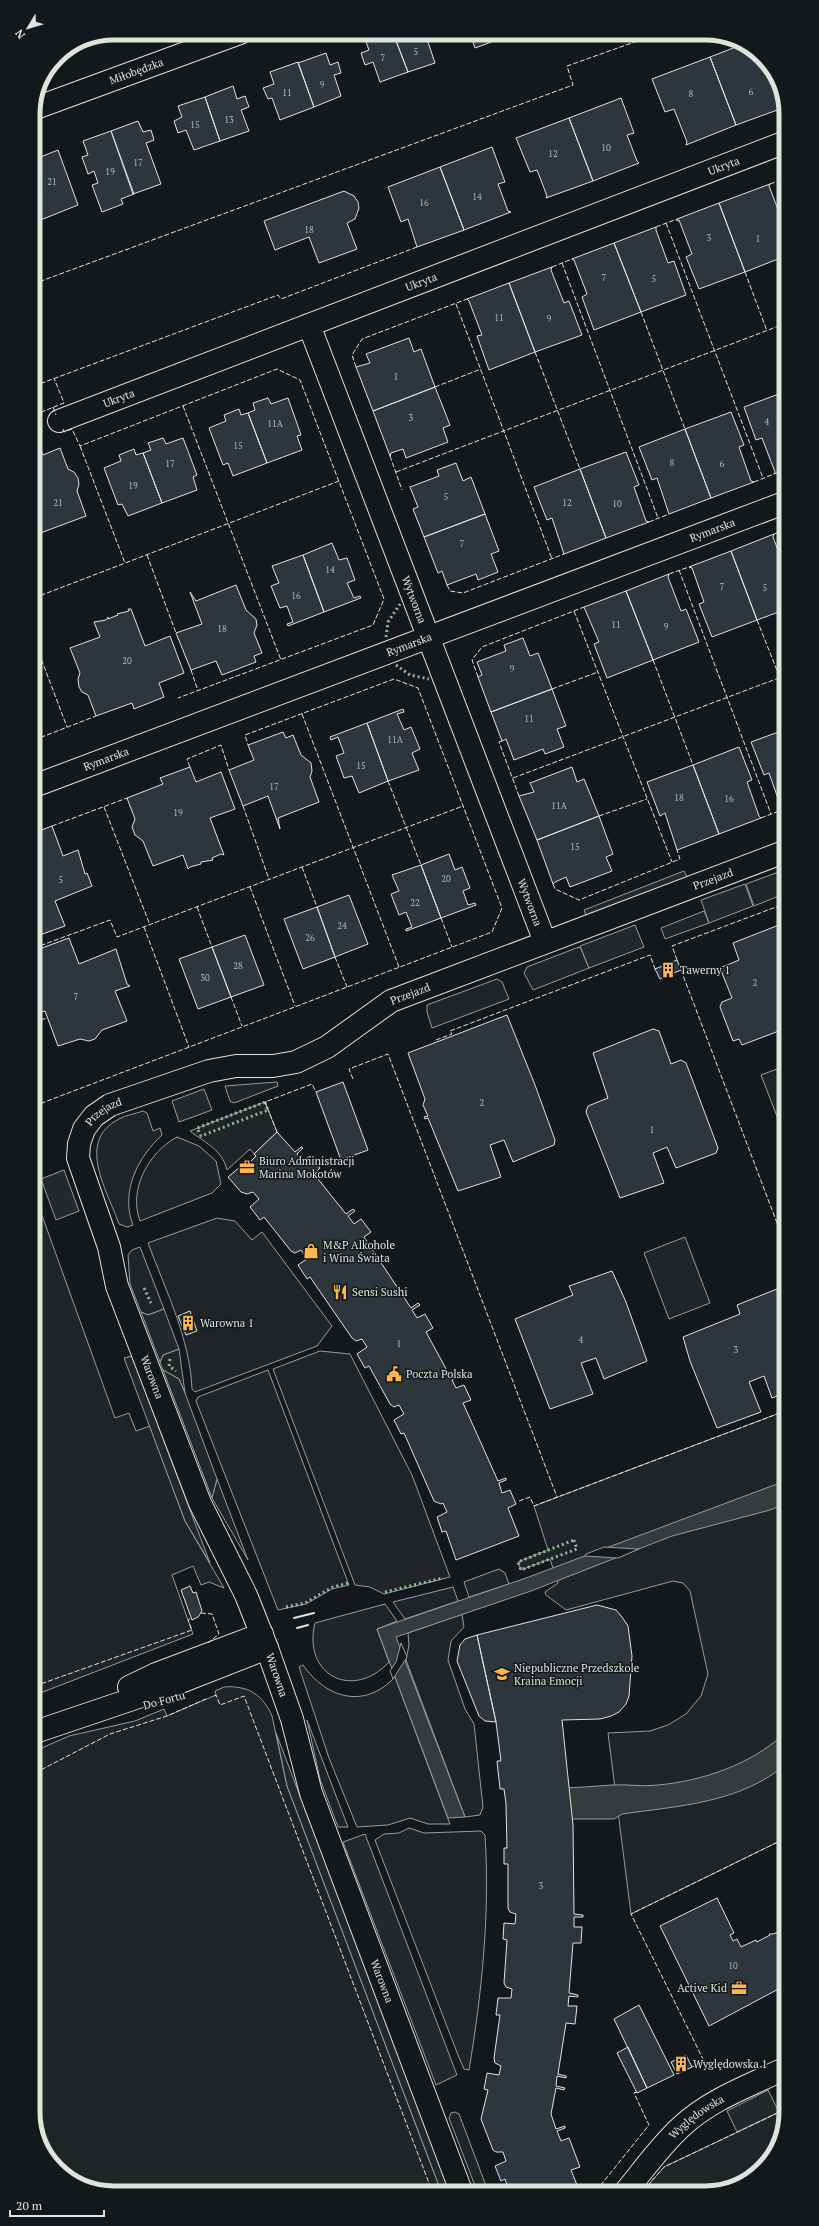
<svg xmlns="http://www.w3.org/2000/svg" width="819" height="2226" font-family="'PT Serif',serif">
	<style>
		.green { fill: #202428; stroke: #939e99 }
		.parking { fill: #24282b; stroke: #939e99 }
		.water { fill: #363b3e; stroke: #939e99 }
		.pier { fill: #14181c; stroke: #939e99 }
		.building { fill: #2c363c; stroke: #d8e6dc }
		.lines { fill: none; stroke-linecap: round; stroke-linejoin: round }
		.street-casing { stroke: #d8e6dc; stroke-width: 24 }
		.street { stroke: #14181c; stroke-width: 22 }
		.hedge { stroke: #8ac095; stroke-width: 3; stroke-dasharray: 2 3; stroke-linecap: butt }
		.fence { stroke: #d8e6dc; stroke-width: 1; stroke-dasharray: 5 2; stroke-linecap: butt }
		.wall { stroke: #d8e6dc; stroke-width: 2 }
		.labels { text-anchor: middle; stroke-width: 3; stroke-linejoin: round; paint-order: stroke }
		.number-label { font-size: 9px; fill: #adbab4 }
		.street-label { font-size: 11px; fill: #d8e6dc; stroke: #14181c }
		.poi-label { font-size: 11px; fill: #d8e6dc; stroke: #14181c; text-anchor: start }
		.rim { fill: none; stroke: #d8e6dc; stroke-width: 5 }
	</style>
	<rect width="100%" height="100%" fill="#14181c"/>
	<path class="green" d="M784 870V894L754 906 746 884Z
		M704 911 709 923 665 939 661 928Z
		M579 947 581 949 589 968 533 990 524 973 527 967Z
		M497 979 502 982 509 999 432 1028 427 1012V1005Z
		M785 1066V1132H783L761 1075Z
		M277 1082 278 1086 234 1103 230 1101 225 1086Z
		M265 1102 277 1132 254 1154 250 1149 227 1170C222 1149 205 1143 190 1131Z
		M143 1111 147 1113 153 1131 160 1128 162 1135C138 1157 120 1192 133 1225L127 1227 119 1224C108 1192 75 1141 119 1119 126 1115 135 1114 143 1111Z
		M177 1137 199 1146 216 1161 221 1184 212 1193 140 1221C128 1189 149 1152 177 1137Z
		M35 1196 115 1418 129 1413 136 1431 150 1426 185 1521 224 1588 209 1582 201 1585 193 1566 172 1575 193 1634 35 1695Z
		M217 1218 235 1221 252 1240 262 1232 332 1326 317 1346 195 1392 192 1389C190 1339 166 1291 148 1243Z
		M685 1237 710 1303 669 1319 644 1253Z
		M140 1247 164 1309 148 1315 141 1312 130 1284 128 1255 132 1250Z
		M179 1349 185 1393 179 1379 163 1370 160 1362 163 1355Z
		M320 1351 350 1354 412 1475 450 1577 384 1594 370 1587 355 1585 273 1369Z
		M268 1370 349 1585 332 1589 306 1604 278 1610 196 1401 198 1397Z
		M785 1411 786 1838 631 1914 608 1733 650 1731 668 1725 686 1714 701 1696 708 1674 690 1591 683 1583 673 1581 566 1610 546 1595 545 1592 558 1583 550 1559 521 1570 518 1562 548 1550 534 1506Z
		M217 1479 248 1560 212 1498Z
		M499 1569 505 1573 509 1584 469 1597 464 1582Z
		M453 1587 458 1601 405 1619 393 1602Z
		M385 1604 397 1621 377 1629 389 1662C353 1701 302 1675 315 1623Z
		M462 1614 464 1627 451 1641 448 1660 465 1709 474 1724 483 1807 480 1815 465 1817 406 1660 409 1645 408 1633Z
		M303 1665C326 1698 364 1710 395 1677L450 1824H428L410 1818 388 1825 357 1827 329 1758 299 1667Z
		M224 1687C248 1685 263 1695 272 1716L287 1786 441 2191 108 2193 61 2173 36 2133 35 1751 69 1736 135 1721 164 1709 167 1716 216 1695 215 1691Z
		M307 1720 348 1827H338L320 1779Z
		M409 1828 424 1833 481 1831 485 1835C490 1914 482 1992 469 2070L464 2069 458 2055 375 1840 384 1834 399 1833Z
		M786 2109 769 2161 726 2190 643 2191 664 2167Z
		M455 2112 459 2114 488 2191H477L449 2118 451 2113Z"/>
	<path class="parking" d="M684 871 688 879 587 918 584 910Z
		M745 884 753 906 709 923 701 900Z
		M635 925 644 947 589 968 580 946Z
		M204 1089 212 1110 179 1122 172 1101Z
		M64 1170 79 1211 56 1220 41 1179Z
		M164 1309 179 1349 163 1355 160 1362 141 1312 148 1315Z
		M132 1356 210 1563 185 1521 124 1358Z
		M163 1370 179 1379 185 1393 217 1479 212 1498Z
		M276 1733 451 2191H441L287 1786Z
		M365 1834 457 2075 436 2085 343 1842Z
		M768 2090 779 2112 737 2132 727 2111Z"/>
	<path class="water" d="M785 1481V1504L770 1510 672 1536 531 1591 396 1637 465 1817 448 1818 377 1629 526 1578Z
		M785 1733 786 1764C741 1803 678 1806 622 1814L614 1819H510L509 1789C543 1789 578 1788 612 1785 627 1784 643 1787 658 1785 703 1781 752 1764 785 1733Z"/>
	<path class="pier" d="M604 1547 637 1549H639L618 1558 585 1556 586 1554Z
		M401 1643 407 1657 393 1679 390 1671 396 1662Z"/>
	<path class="building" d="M379 33H393L408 72 380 82 373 62 365 65 361 53 369 50 365 39Z
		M393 33H434L436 39 428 42 435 63 408 72Z
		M470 33H500L502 38 475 48Z
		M741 45 755 50 776 82 783 102V108L736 125 710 57Z
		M326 53 330 65 338 62 341 73 334 75 341 96 314 107 298 63Z
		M710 57 736 125 686 145 687 142 674 109 665 112 652 79Z
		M298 62 314 107 280 120 272 98 268 99 263 88 274 84 270 72Z
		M233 86 237 99 245 96 249 107 241 110 249 131 220 141 205 97Z
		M205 97 220 141 194 150 186 130 178 133 174 121 182 117 178 106Z
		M621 98 634 133 627 135 637 161 639 163 593 181 569 118Z
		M569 118 593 181 546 198 547 196 537 170 530 172 516 138Z
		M138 121 143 132 151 130 154 140 146 143 161 184 133 194 111 131Z
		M111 131 134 194 121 199 123 204 102 212 92 185 98 183 94 171 88 174 82 157 88 155 83 141Z
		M492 147 505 182 498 184 508 211 511 212 464 230 440 167Z
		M58 150 78 205 38 221 33 210V160Z
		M440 167 464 230 417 247 408 219 401 222 388 187Z
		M770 184 769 186 782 220 783 219V257L745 272 719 203Z
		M344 191 354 196 358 202 359 208 355 219 347 223 357 249 319 263 309 237 275 250 264 221Z
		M719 203 745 272 699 289 686 257 692 254 679 220 677 221V219Z
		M656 227V230L668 263 674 261 686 295 641 312 614 243Z
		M614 243 641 312 594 330 582 297 587 294 574 260 572 259Z
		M552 267 551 270 564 303 569 301 582 335 535 352 509 283Z
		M509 283 535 352 489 370 477 336 482 335 469 301 467 299Z
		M409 338 414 352 421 349 435 387 373 411 356 367 370 363 366 354Z
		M435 387 450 425 443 428 448 442 406 458 403 449 391 453 390 456 373 411Z
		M784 392V470L774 474 775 472 762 438 756 440 744 407Z
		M268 398 271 404 288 398 301 435 297 436 302 450 267 463 248 413 255 410 253 403Z
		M239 409 241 415 248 413 267 463 233 476 228 463 223 465 209 428 226 421 224 415Z
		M731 412 744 445 739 447 751 481 754 482 711 498 685 429Z
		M685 429 711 498 669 514 657 478 652 480 639 447Z
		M163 438 166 444 183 438 197 475 193 477 197 490 162 503 143 453 151 450 148 443Z
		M60 448 68 469 74 472 78 478 79 484 77 491 86 516 35 535 38 546 34 535V452L40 449 43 455Z
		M134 449 136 455 143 453 162 503 128 516 122 504 118 505 104 468 121 461 119 455Z
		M626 452 639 485 634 487 646 521 649 522 606 538 580 469Z
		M456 463 463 481 471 477 485 514 424 537 413 509 418 507 410 487 439 476 437 470Z
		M580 469 606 538 564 554 552 518 547 520 534 487Z
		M485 514 499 551 491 554 498 572 478 580 476 574 447 585 442 571 438 573 424 537Z
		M774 534 773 537 784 566V610L757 620 731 551Z
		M332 543 339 560 347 558 355 580 347 583 354 598 360 596 361 598 324 612 303 555Z
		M731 551 757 620 712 637 699 604 704 602 692 568 689 567Z
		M303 555 324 612 288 626 287 624 293 622 287 606 280 608 271 586 279 583 272 566Z
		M669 574 668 577 681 611 686 609 699 642 653 660 626 591Z
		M236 585 246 610 256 619 257 625 254 633 262 653 254 656 256 662 222 675 216 661 191 670 176 633 202 624 190 592 196 601Z
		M626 591 653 660 607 678 594 644 599 642 584 607Z
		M128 609H131L145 646 170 636 184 673 159 683 164 697 134 709 132 703 96 716 88 695 82 692 79 687 78 679 80 673 70 648 100 637 94 622 106 620 108 617V619L118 615 117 614 129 611Z
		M523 638 530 656 538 653 552 689 491 712 478 677 482 675 477 662 506 651 504 645Z
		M552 689 566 726 557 729 564 747 545 754 543 749 514 760 506 739 502 741 491 712Z
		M403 709 404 712 397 714 404 730 411 727 420 749 412 753 419 770 388 781 367 723Z
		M367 723 388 781 359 793 352 776 344 778 336 756 344 753 338 737 331 740 330 737Z
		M784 730V809L782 810 769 773 764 775 751 742Z
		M283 732 286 738 293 735 301 755 311 763 312 771 310 777 319 802 278 818 280 829 268 796 243 806 229 770 254 760 248 745Z
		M739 747 752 780 747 782 759 816 761 818 719 834 693 765Z
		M693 765 719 834 677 850 665 813 660 816 647 782Z
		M190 767 196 782 221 772 235 809 210 818 224 855 221 854 212 858 213 860 201 862V864L190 867 188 869 183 855 153 866 143 841 135 835 132 827 135 819 127 798 163 784 160 778Z
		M572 767 577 782 584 779 599 816 537 840 519 796 534 792 530 783Z
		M599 816 613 854 606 857 612 871 570 887 566 877 555 882 553 884 537 840Z
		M52 826 63 856 78 850 85 874 87 873 92 886 55 901 65 926 34 937V833Z
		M449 854 455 870 462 867 470 888 463 891 468 905 475 903 476 905 441 918 421 865Z
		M421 865 441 918 406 931V929L412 927 406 912 399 915 391 894 399 891 392 875Z
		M349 895 368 944 335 957 317 907Z
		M317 907 335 957 303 969 284 919Z
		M784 923V1029L742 1045 739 1039 733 1041 720 1007 722 1002 732 998 720 968 739 960 733 943Z
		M245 935 264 985 231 997 212 947Z
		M69 938 79 964 116 949 127 984 130 986 115 991 127 1021 102 1030 95 1039 89 1041 80 1039 58 1046 45 1011 39 1013 34 1002V980L42 977 34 957V951Z
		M212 947 231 997 198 1009 179 959Z
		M677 960 681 970 660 979 655 969Z
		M507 1015 535 1085 555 1140 554 1145 513 1162 504 1140 490 1145 501 1177 458 1191 428 1118 425 1119 424 1117 428 1116 423 1105 425 1099 408 1053Z
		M653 1029 659 1031 671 1064 681 1060 686 1063 718 1148 716 1153 676 1168 667 1147 653 1153 664 1183 620 1198 586 1112 588 1106 608 1098 593 1053Z
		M343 1082 368 1150 341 1160 316 1092Z
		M277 1132 295 1152 301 1147 303 1148 297 1154 303 1161 310 1156 320 1168 314 1174 346 1214 353 1209 355 1211 348 1216 354 1224 361 1219 371 1232 364 1237 411 1308 418 1303 420 1305 412 1310 417 1318 425 1314 433 1328 426 1332 451 1378 458 1374 459 1376 452 1380 456 1388 464 1385 471 1400 463 1403 498 1481 506 1478V1480L499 1483 502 1493 510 1490 516 1504 508 1508 519 1536 456 1560 446 1531 442 1532 437 1517 447 1512 443 1503 441 1504 434 1501 404 1433 401 1434 394 1420 404 1414 399 1405 394 1407 390 1404 369 1366 365 1368 357 1354 367 1347 362 1339 356 1341 352 1338 310 1277 307 1279 298 1265 307 1259 301 1250 295 1253 291 1251 264 1217 260 1220 250 1207 259 1199 253 1192 247 1194 241 1192 228 1177 247 1161 249 1163 256 1156 254 1154Z
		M612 1271 626 1302 647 1361 604 1379 596 1358 581 1363 593 1394 550 1409 515 1319 573 1295 569 1286Z
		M777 1289 782 1291 785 1298V1393L772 1398 764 1376 749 1382 761 1412 717 1428 690 1361 683 1337 740 1314 737 1305Z
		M190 1311 197 1331 186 1335 178 1316Z
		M190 1586 193 1593 196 1592 202 1611 198 1617 192 1620 181 1590Z
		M597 1605 616 1610 622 1617 628 1626 632 1656 629 1696 626 1704 619 1712 611 1716 600 1719 562 1720 573 1825 574 1914 583 1915V1917H574V1927H582L581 1943H573L569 1993 578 1995V1997L569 1996 568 2006H577L575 2024 566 2023 558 2074 566 2076V2078L557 2076 556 2086 565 2088 564 2090 556 2088 551 2114 556 2129 565 2126V2128L557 2131 561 2141 569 2138 580 2167 571 2170 579 2190 509 2191 505 2179 501 2181 495 2166 506 2161 503 2152H496L493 2150 481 2119 488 2090 484 2089 487 2073 499 2075 501 2066 495 2063 494 2058 500 2015H496L498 1998H511L512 1989 506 1987 504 1983 507 1940 503 1939 504 1923 515 1924 516 1914 510 1912 508 1908V1864H504V1848H507L506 1804 504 1789H500L497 1761H501L496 1722 477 1635Z
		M477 1635 496 1722 485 1721 479 1716 457 1661 460 1645 465 1639Z
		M717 1898 734 1933 730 1935 733 1941 737 1939 741 1947 756 1940 757 1942 770 1935 769 1934H773L786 1929V1985L709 2026 660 1926Z
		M639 2005 674 2075 647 2088 614 2019Z
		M628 2047 647 2088 637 2093 617 2053Z
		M686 2055 692 2067 677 2074 671 2062Z"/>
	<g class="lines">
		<g class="street-casing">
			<g id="street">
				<path id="s1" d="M33 109 240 33"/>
				<path id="s2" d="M309 325 545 942"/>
				<path id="s3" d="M59 421 783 143"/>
				<path id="s4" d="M34 786 784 503"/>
				<path d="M129 1687 156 1674 262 1634"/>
				<path d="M35 1732 165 1688 267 1648"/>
				<path id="s5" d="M461 2191 311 1793 292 1719 267 1648 246 1595 200 1503 117 1286 109 1247 78 1158 79 1144 84 1129 94 1116 110 1105 209 1071 236 1066H273L296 1062 327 1047 391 1001 784 852"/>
				<path id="s6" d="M626 2191C644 2169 661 2145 682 2126 711 2099 751 2085 786 2068"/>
			</g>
		</g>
		<use href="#street" class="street"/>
		<path class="hedge" d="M386 637 388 622 400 604
			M396 665 410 675 429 679
			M265 1102 268 1110 201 1136 197 1128Z
			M144 1288 151 1303
			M170 1359 169 1366 176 1371
			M574 1540 577 1549 521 1570 518 1562Z
			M385 1592 443 1578
			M286 1607 305 1603 333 1587 348 1583"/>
		<path class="fence" d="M770 184 781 180 783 182
			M666 223 763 478
			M656 227 677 219
			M562 263 658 518
			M552 267 572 259
			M745 272 767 331
			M33 284 573 85 567 66 660 33
			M456 304 552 559
			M641 312 685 429
			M535 352 580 469
			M356 367 352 355 362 339 467 299
			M34 386 278 295 281 299 417 247
			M435 387 481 369
			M183 406 281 660
			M53 407 56 415
			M34 415 64 403 54 378
			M63 429 64 432 72 429 80 446 277 369 300 380 384 599 373 625 178 698
			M80 446 125 563
			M390 456 402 490
			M396 472 784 324
			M754 482 774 474
			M649 522 669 514
			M774 534 784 531
			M147 555 176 633
			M679 570 771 814
			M669 574 689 567
			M447 585 450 591 463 593 564 554
			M34 598 339 481
			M574 611 672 862
			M757 620 784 688
			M34 640 67 727
			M653 660 693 765
			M191 670 198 691
			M478 677 472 660 482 647 584 607
			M552 689 598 672
			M302 714 399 967
			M34 740 96 716
			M502 741 499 742 519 796
			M190 767 187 759 221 745 229 770
			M513 778 784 676
			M388 781 421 865
			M243 806 269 879
			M104 807 150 925
			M599 816 647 799
			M761 818 782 810
			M52 826 127 798
			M302 867 317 907
			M553 884 555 889 579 900 680 859 677 850
			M250 887 295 1006
			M197 907 212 947
			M441 918 452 947
			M144 927 189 1047
			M34 948 110 920 117 937 463 806
			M335 957 347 987
			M677 960 672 946 784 904
			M681 970 785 1244
			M231 997 242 1026
			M34 1022 47 1018
			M436 1040 452 1034 450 1031 650 955 655 969
			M353 1079 349 1069 388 1054 557 1497
			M34 1106 492 932 502 908 418 688 394 679 245 735 248 745
			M277 1132 265 1102 312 1084 316 1092
			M519 1501 530 1497 534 1506 785 1411
			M201 1613 212 1614 219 1634 208 1643
			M35 1686 192 1630 188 1620 191 1618
			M214 1696 216 1695 220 1705 244 1696 432 2191
			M35 1773 110 1734 167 1716 208 1698
			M784 1990 786 1994
			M692 2067 704 2061 631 1914 786 1838
			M596 2191 649 2125 634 2093 637 2092
			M643 2191 664 2167 786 2109"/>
		<path class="wall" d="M294 1618 314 1613
			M297 1628 308 1625"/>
	</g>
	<defs>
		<g id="building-bare" transform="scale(1.2)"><path d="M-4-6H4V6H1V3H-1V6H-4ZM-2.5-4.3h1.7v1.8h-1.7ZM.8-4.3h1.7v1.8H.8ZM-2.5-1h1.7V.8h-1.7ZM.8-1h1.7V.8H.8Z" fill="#ffb74d" stroke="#14181c" stroke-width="2.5" paint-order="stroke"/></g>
		<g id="office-bare" transform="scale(1.2)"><path d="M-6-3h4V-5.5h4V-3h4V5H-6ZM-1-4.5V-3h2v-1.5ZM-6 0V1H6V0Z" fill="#ffb74d" stroke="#14181c" stroke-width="2.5" paint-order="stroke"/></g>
		<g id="shop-bare" transform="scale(1.2)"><path d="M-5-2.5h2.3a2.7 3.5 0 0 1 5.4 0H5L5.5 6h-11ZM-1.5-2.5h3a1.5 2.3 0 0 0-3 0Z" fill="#ffb74d" stroke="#14181c" stroke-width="2.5" paint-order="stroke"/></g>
		<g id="restaurant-bare" transform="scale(1.2)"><path d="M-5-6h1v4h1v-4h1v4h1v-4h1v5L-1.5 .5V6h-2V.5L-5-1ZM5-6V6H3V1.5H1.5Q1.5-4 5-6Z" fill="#ffb74d" stroke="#14181c" stroke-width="2.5" paint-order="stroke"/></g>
		<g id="civic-bare" transform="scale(1.2)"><path d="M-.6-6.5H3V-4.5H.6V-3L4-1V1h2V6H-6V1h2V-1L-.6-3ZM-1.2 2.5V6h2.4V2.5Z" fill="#ffb74d" stroke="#14181c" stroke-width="2.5" paint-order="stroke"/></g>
		<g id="school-bare" transform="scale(1.2)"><path d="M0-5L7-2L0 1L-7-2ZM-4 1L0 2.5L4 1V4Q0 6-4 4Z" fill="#ffb74d" stroke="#14181c" stroke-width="2.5" paint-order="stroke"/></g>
	</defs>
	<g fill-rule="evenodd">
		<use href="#building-bare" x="668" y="970"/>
		<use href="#office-bare" x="247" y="1167"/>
		<use href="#shop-bare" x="311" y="1251"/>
		<use href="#restaurant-bare" x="340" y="1292"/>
		<use href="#building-bare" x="188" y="1323"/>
		<use href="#civic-bare" x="394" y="1374"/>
		<use href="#school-bare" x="502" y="1674"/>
		<use href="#office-bare" x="739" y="1988"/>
		<use href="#building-bare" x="681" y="2064"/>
	</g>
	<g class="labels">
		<g class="number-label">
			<text x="416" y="55">5</text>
			<text x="383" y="61">7</text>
			<text x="322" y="88">9</text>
			<text x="751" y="95">6</text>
			<text x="287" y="96">11</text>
			<text x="691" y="97">8</text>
			<text x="229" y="123">13</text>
			<text x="195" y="128">15</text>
			<text x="606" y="151">10</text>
			<text x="553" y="157">12</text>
			<text x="138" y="166">17</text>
			<text x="110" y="175">19</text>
			<text x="52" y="185">21</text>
			<text x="477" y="200">14</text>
			<text x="424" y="206">16</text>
			<text x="309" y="233">18</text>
			<text x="709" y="241">3</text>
			<text x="758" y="242">1</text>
			<text x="604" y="281">7</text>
			<text x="654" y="282">5</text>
			<text x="499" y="321">11</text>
			<text x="549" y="322">9</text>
			<text x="396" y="380">1</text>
			<text x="411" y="421">3</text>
			<text x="767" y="425">4</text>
			<text x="275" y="427">11A</text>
			<text x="238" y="449">15</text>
			<text x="672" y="466">8</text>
			<text x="170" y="467">17</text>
			<text x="722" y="467">6</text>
			<text x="133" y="489">19</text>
			<text x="446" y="500">5</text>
			<text x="58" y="506">21</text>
			<text x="567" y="506">12</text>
			<text x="617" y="507">10</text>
			<text x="462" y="547">7</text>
			<text x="330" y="573">14</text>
			<text x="722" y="590">7</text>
			<text x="765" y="591">5</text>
			<text x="296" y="599">16</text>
			<text x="616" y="628">11</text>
			<text x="666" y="630">9</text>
			<text x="222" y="632">18</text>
			<text x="127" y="664">20</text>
			<text x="512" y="672">9</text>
			<text x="529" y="722">11</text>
			<text x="395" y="743">11A</text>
			<text x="361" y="769">15</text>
			<text x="274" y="790">17</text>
			<text x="679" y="801">18</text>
			<text x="729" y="802">16</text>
			<text x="559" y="809">11A</text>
			<text x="178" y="816">19</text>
			<text x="575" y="850">15</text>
			<text x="446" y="882">20</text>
			<text x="61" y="883">5</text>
			<text x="415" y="906">22</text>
			<text x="342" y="929">24</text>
			<text x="310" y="941">26</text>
			<text x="238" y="969">28</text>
			<text x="205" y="981">30</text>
			<text x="755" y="986">2</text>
			<text x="76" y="1000">7</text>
			<text x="482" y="1106">2</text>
			<text x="652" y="1133">1</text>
			<text x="581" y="1343">4</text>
			<text x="399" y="1347">1</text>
			<text x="736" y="1353">3</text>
			<text x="541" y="1889">3</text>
			<text x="733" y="1969">10</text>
		</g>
		<g class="street-label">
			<text dy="4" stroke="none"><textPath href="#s1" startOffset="110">Miłobędzka</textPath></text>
			<text dy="4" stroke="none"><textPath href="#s3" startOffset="712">Ukryta</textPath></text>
			<text dy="4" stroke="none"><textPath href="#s3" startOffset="388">Ukryta</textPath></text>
			<text dy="4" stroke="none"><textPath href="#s3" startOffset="64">Ukryta</textPath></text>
			<text dy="4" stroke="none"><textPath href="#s4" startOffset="725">Rymarska</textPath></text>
			<text dy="4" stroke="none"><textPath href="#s2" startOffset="294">Wytworna</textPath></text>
			<text dy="4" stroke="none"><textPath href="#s4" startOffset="401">Rymarska</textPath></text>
			<text dy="4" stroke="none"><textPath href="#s4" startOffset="77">Rymarska</textPath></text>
			<text dy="4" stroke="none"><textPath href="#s5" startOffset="1819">Przejazd</textPath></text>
			<text dy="4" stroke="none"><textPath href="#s2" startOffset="618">Wytworna</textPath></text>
			<text dy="4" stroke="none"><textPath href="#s5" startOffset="1495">Przejazd</textPath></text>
			<text dy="4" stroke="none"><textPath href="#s5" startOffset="1160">Przejazd</textPath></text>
			<text transform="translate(152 1377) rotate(69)" y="4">Warowna</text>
			<text transform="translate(277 1675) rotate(71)" y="4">Warowna</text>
			<text transform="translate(164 1700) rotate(-15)" y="4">Do Fortu</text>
			<text transform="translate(382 1981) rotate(69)" y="4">Warowna</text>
			<text dy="4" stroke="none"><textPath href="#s6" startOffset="103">Wyględowska</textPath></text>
		</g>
		<g class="poi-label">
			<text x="680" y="974">Tawerny 1</text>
			<text x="259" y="1165">Biuro Administracji<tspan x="259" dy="13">Marina Mokotów</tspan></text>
			<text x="323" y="1249">M&amp;P Alkohole<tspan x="323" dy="13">i Wina Świata</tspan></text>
			<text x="352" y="1296">Sensi Sushi</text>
			<text x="200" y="1327">Warowna 1</text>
			<text x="406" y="1378">Poczta Polska</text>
			<text x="514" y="1672">Niepubliczne Przedszkole<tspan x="514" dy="13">Kraina Emocji</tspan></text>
			<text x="727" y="1992" text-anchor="end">Active Kid</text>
			<text x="693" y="2068">Wyględowska 1</text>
		</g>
	</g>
	<path d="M0 0H819V2226H0ZM114 40H705A74 74 0 0 1 779 114V2112A74 74 0 0 1 705 2186H114A74 74 0 0 1 40 2112V114A74 74 0 0 1 114 40Z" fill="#14181c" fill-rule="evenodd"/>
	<path class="rim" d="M114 40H705A74 74 0 0 1 779 114V2112A74 74 0 0 1 705 2186H114A74 74 0 0 1 40 2112V114A74 74 0 0 1 114 40Z"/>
	<g transform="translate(28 28) rotate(232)" stroke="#14181c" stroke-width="3" paint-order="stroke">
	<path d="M0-3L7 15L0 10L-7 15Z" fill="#d8e6dc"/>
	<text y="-6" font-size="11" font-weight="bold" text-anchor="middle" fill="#d8e6dc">N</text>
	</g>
	<path d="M10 2210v6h94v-6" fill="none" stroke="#d8e6dc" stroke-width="2"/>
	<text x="16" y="2210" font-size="12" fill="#d8e6dc" stroke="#14181c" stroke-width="3" paint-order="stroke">20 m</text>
</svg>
